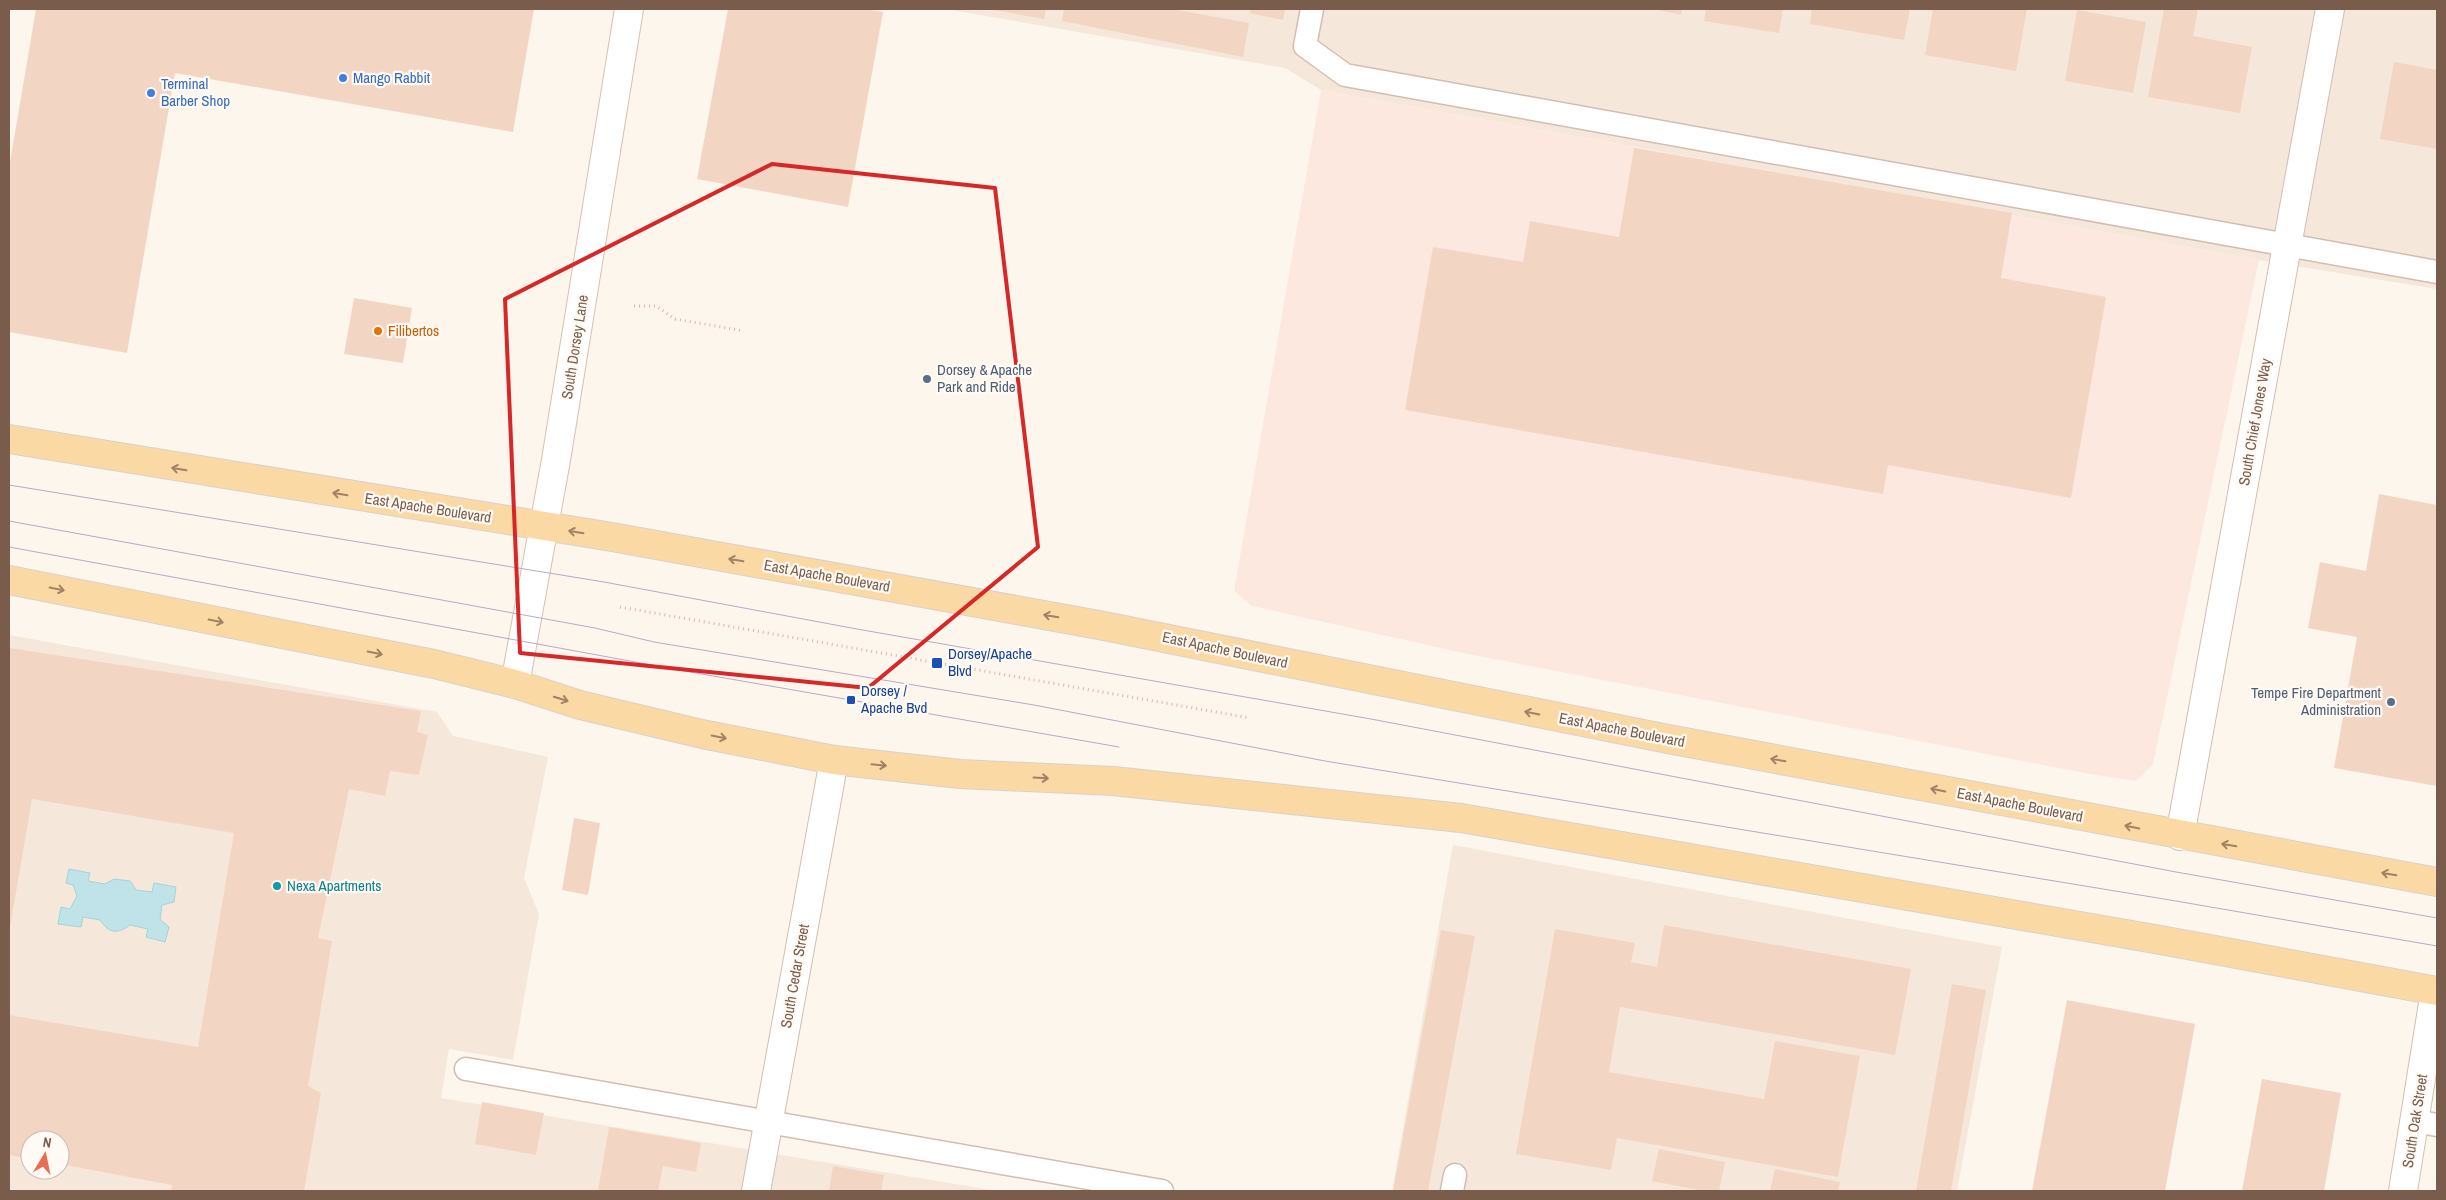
<svg xmlns="http://www.w3.org/2000/svg" width="2446" height="1200" font-family="'Archivo Narrow',sans-serif">
	<style>
		.residential { fill: #f5e8da; fill-rule: evenodd }
		.commercial { fill: #fde8e0 }
		.water { fill: #bfe3e8; stroke: #a5d3da }
		.building { fill: #f3d5c3 }
		.lines { fill: none; stroke-linecap: round; stroke-linejoin: round }
		.lane-casing { stroke: #d1beb0; stroke-width: 25 }
		.street-casing { stroke: #d1beb0; stroke-width: 30 }
		.secondary-casing { stroke: #d6c0b0; stroke-width: 30 }
		.primary-casing { stroke: #dad1cd; stroke-width: 30 }
		.path { stroke: #d9b8a5; stroke-width: 3; stroke-dasharray: 1 4; stroke-linecap: butt }
		.lane { stroke: #fff; stroke-width: 22 }
		.street { stroke: #fff; stroke-width: 28 }
		.secondary { stroke: #fff; stroke-width: 28 }
		.primary { stroke: #fbd9a5; stroke-width: 28 }
		.tram { stroke: #b9a8c9; stroke-width: 1 }
		.oneway { stroke: #a18267 }
		.marked { fill: none; stroke: #d62828; stroke-width: 4; stroke-linejoin: round }
		.shop-dot { fill: #3f7fe0; stroke: #fffaf3; stroke-width: 2 }
		.food-dot { fill: #e8710a; stroke: #fffaf3; stroke-width: 2 }
		.service-dot { fill: #5c6f8a; stroke: #fffaf3; stroke-width: 2 }
		.transit-dot { fill: #1a4fb4; stroke: #fffaf3; stroke-width: 2 }
		.culture-dot { fill: #0f9aa8; stroke: #fffaf3; stroke-width: 2 }
		.labels { text-anchor: middle; stroke-width: 4.5; stroke-linejoin: round; paint-order: stroke }
		.shop-label { font-size: 15px; fill: #366cbe; stroke: #fffaf3; text-anchor: start }
		.food-label { font-size: 15px; fill: #c56008; stroke: #fffaf3; text-anchor: start }
		.street-label { font-size: 15px; fill: #7a5c4d; stroke: #fffaf3 }
		.service-label { font-size: 15px; fill: #4e5e75; stroke: #fffaf3; text-anchor: start }
		.transit-label { font-size: 15px; fill: #164399; stroke: #fffaf3; text-anchor: start }
		.culture-label { font-size: 15px; fill: #0d838f; stroke: #fffaf3; text-anchor: start }
	</style>
	<rect width="100%" height="100%" fill="#fdf6ec"/>
	<path class="residential" d="M946 9H2437V289L2259 260 1321 90 1285 68Z
		M9 635 437 712 453 736 548 757 524 878 539 914 513 1060 449 1049 441 1098 997 1191H9ZM30 1140H60V1170H30Z
		M1453 845 2002 947 1957 1191H1392Z"/>
	<path class="commercial" d="M1321 90 2259 260 2153 764 2136 781 2090 774 1468 654 1252 606 1234 591Z"/>
	<path class="water" d="M69 869 90 873 88 881 105 884 114 879 130 881 136 890 152 892 154 883 176 887 174 902 162 905 160 919 169 927 165 942 146 937 148 929 130 925C118 934 109 934 100 920L83 917 81 927 58 924 61 907 70 909 77 896 73 885 66 883Z"/>
	<path class="building" d="M36 9H534L513 132 175 73 127 353 9 332V168Z
		M728 9H863L883 12 848 207 697 179Z
		M989 9H1046L1044 19Z
		M1064 9H1172L1249 23 1243 57 1062 21Z
		M1251 9H1285L1283 20 1250 13Z
		M1654 9H1682L1681 15Z
		M1706 9H1783L1779 33 1704 21Z
		M1812 9H1910L1904 40 1810 24Z
		M1933 9H2027L2016 71 1925 55Z
		M2164 9H2198L2193 36 2252 47 2240 113 2148 97Z
		M2077 10 2146 22 2133 93 2065 81Z
		M2394 62 2437 70V149L2380 139Z
		M1634 148 2012 213 2001 278 2106 297 2071 498 1888 465 1883 494 1405 410 1433 247 1523 262 1530 221 1619 237Z
		M354 298 412 308 403 363 344 354Z
		M2379 494 2437 505V786L2334 768 2357 637 2308 628 2320 562 2366 571Z
		M9 648 421 711 417 732 428 735 419 775 390 771 385 796 349 789 318 938 332 941 308 1086 321 1093 304 1191H171L172 1185 60 1164V1140H30V1159L9 1155V1015L198 1047 234 833 32 799 9 933Z
		M574 818 600 823 588 895 562 890Z
		M1664 925 1911 969 1895 1055 1620 1007 1609 1072 1764 1099 1775 1041 1860 1056 1838 1177 1617 1138 1611 1170 1516 1154 1555 929 1635 943 1631 962 1657 967Z
		M1441 930 1475 936 1428 1191H1393Z
		M1952 984 1986 990 1951 1191H1916Z
		M2067 1000 2195 1024 2165 1191H2032Z
		M2262 1079 2341 1093 2324 1191H2242Z
		M482 1102 544 1113 536 1155 475 1144Z
		M609 1127 701 1143 696 1172 663 1166 658 1191H598Z
		M1659 1149 1725 1162 1719 1191H1704L1652 1181Z
		M833 1166 884 1175 881 1191H829Z
		M1775 1169 1840 1182 1838 1191H1770Z"/>
	<g class="lines">
		<g class="lane-casing">
			<path id="lane" d="M1312 9 1305 46 1345 75 2437 272
				M466 1069 1162 1191
				M2415 1121 2437 1125
				M1452 1191 1455 1175"/>
		</g>
		<g class="street-casing">
			<path id="street" d="M2180 836 2330 9
				M756 1191 834 760
				M2403 1191 2435 991"/>
		</g>
		<g class="secondary-casing">
			<path id="secondary" d="M515 684 556 460 629 9"/>
		</g>
		<g class="primary-casing">
			<path id="primary" d="M9 439 612 537 1099 625 1668 739 2437 882
				M9 580 434 664 515 684 580 705 702 734 834 760 960 774 1113 781 1461 818 2166 941 2437 991"/>
		</g>
		<path class="path" d="M634 306H656L675 319 744 331
			M620 607 1250 718"/>
		<use href="#lane" class="lane"/>
		<use href="#street" class="street"/>
		<use href="#secondary" class="secondary"/>
		<use href="#primary" class="primary"/>
		<path class="tram" d="M9 485 604 582 857 629 1371 719 2176 872 2437 918
			M9 521 595 628 654 642 1034 705 1325 761 2170 900 2437 946
			M9 547 679 670 1119 747"/>
	</g>
	<defs><path id="oneway-shaft" d="M-6 0H5M1.5-3L5.5 0L1.5 3" fill="none" stroke-width="1.6" stroke-linecap="round" stroke-linejoin="round" transform="scale(1.25)"/></defs>
	<g class="oneway">
		<use href="#oneway-shaft" transform="translate(179 469) rotate(-171)"/>
		<use href="#oneway-shaft" transform="translate(340 494) rotate(-171)"/>
		<use href="#oneway-shaft" transform="translate(576 532) rotate(-171)"/>
		<use href="#oneway-shaft" transform="translate(736 560) rotate(-170)"/>
		<use href="#oneway-shaft" transform="translate(57 589) rotate(11)"/>
		<use href="#oneway-shaft" transform="translate(1051 616) rotate(-170)"/>
		<use href="#oneway-shaft" transform="translate(216 621) rotate(11)"/>
		<use href="#oneway-shaft" transform="translate(375 653) rotate(11)"/>
		<use href="#oneway-shaft" transform="translate(561 699) rotate(17)"/>
		<use href="#oneway-shaft" transform="translate(1532 713) rotate(-169)"/>
		<use href="#oneway-shaft" transform="translate(719 737) rotate(11)"/>
		<use href="#oneway-shaft" transform="translate(1778 760) rotate(-170)"/>
		<use href="#oneway-shaft" transform="translate(879 765) rotate(6)"/>
		<use href="#oneway-shaft" transform="translate(1041 778) rotate(3)"/>
		<use href="#oneway-shaft" transform="translate(1938 790) rotate(-169)"/>
		<use href="#oneway-shaft" transform="translate(2132 827) rotate(-169)"/>
		<use href="#oneway-shaft" transform="translate(2229 845) rotate(-170)"/>
		<use href="#oneway-shaft" transform="translate(2389 874) rotate(-170)"/>
	</g>
	<path class="marked" d="M772 164 995 188 1038 547 868 688 520 653 505 299Z"/>
	<g class="shop-dot">
		<circle cx="343" cy="78" r="5"/>
		<circle cx="151" cy="93" r="5"/>
	</g>
	<circle class="food-dot" cx="378" cy="331" r="5"/>
	<g class="service-dot">
		<circle cx="927" cy="379" r="5"/>
		<circle cx="2391" cy="702" r="5"/>
	</g>
	<g class="transit-dot">
		<rect x="931" y="657" width="12" height="12" rx="2.5"/>
		<rect x="846" y="695" width="10" height="10" rx="2.5"/>
	</g>
	<circle class="culture-dot" cx="277" cy="886" r="5"/>
	<g class="labels">
		<g class="shop-label">
			<text x="353" y="83">Mango Rabbit</text>
			<text x="161" y="89">Terminal<tspan x="161" dy="17">Barber Shop</tspan></text>
		</g>
		<g class="food-label">
			<text x="388" y="336">Filibertos</text>
		</g>
		<g class="street-label">
			<text transform="translate(575 347) rotate(-81)" y="5">South Dorsey Lane</text>
			<text transform="translate(2255 422) rotate(-80)" y="5">South Chief Jones Way</text>
			<text transform="translate(428 508) rotate(9)" y="5">East Apache Boulevard</text>
			<text transform="translate(827 576) rotate(10)" y="5">East Apache Boulevard</text>
			<text transform="translate(1225 650) rotate(12)" y="5">East Apache Boulevard</text>
			<text transform="translate(1622 730) rotate(11)" y="5">East Apache Boulevard</text>
			<text transform="translate(2020 805) rotate(11)" y="5">East Apache Boulevard</text>
			<text transform="translate(795 976) rotate(-80)" y="5">South Cedar Street</text>
			<text transform="translate(2415 1121) rotate(-81)" y="5">South Oak Street</text>
		</g>
		<g class="service-label">
			<text x="937" y="375">Dorsey &amp; Apache<tspan x="937" dy="17">Park and Ride</tspan></text>
			<text x="2381" y="698" text-anchor="end">Tempe Fire Department<tspan x="2381" dy="17">Administration</tspan></text>
		</g>
		<g class="transit-label">
			<text x="948" y="659">Dorsey/Apache<tspan x="948" dy="17">Blvd</tspan></text>
			<text x="861" y="696">Dorsey /<tspan x="861" dy="17">Apache Bvd</tspan></text>
		</g>
		<g class="culture-label">
			<text x="287" y="891">Nexa Apartments</text>
		</g>
	</g>
	<rect width="2446" height="1200" fill="none" stroke="#7a5c4d" stroke-width="20"/>
	<g transform="translate(45 1155) rotate(10)"><circle r="24" fill="#fffaf3" stroke="#cabbb1"/>
	<path d="M0-4L9 19L0 12L-9 19Z" fill="#e76f51"/>
	<text y="-8" font-size="14" font-weight="bold" text-anchor="middle" fill="#7a5c4d">N</text>
	</g>
</svg>
